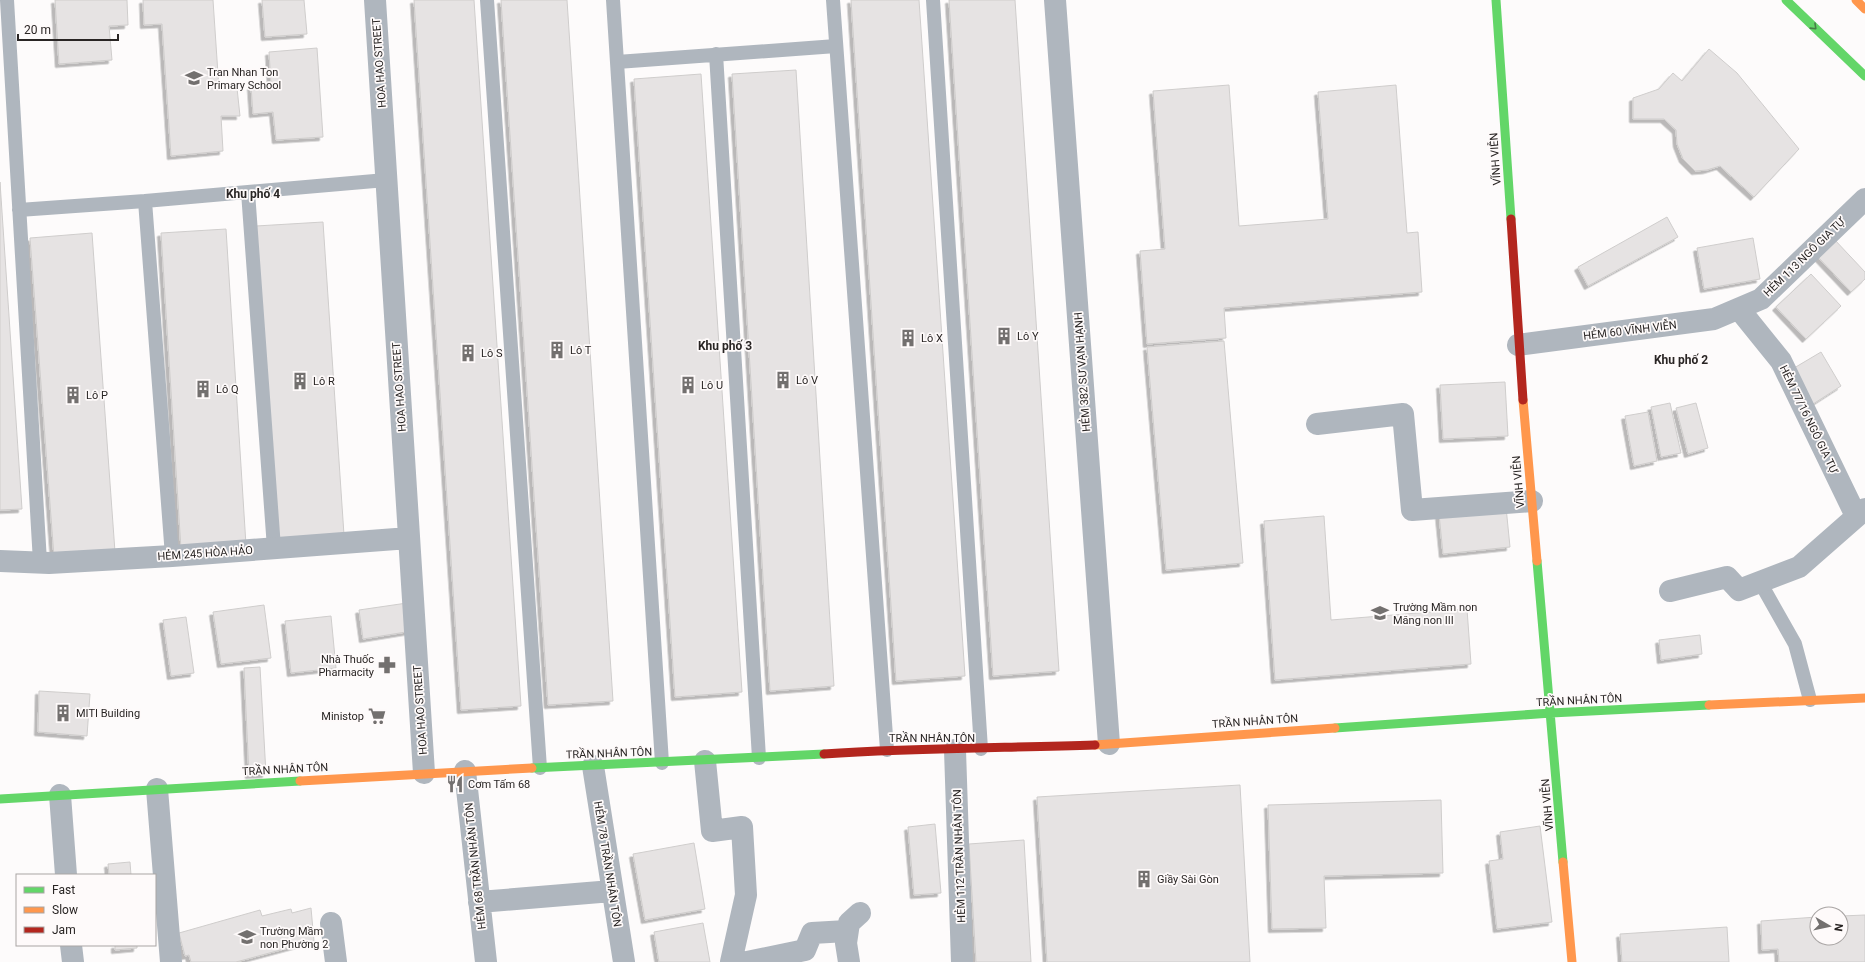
<svg xmlns="http://www.w3.org/2000/svg" width="1865" height="962" font-family="Roboto,sans-serif">
	<style>
		.building { fill: #e6e3e3; stroke: #cfcdcc; filter: url(#shadow) }
		.lines { fill: none; stroke-linecap: round; stroke-linejoin: round }
		.lane { stroke: #afb6be; stroke-width: 14 }
		.street { stroke: #afb6be; stroke-width: 22 }
		.fast { stroke: #63d668; stroke-width: 9 }
		.slow { stroke: #ff974d; stroke-width: 9 }
		.jam { stroke: #b3261e; stroke-width: 9 }
		.oneway { stroke: #467e46 }
		.labels { text-anchor: middle; stroke-width: 3.5; stroke-linejoin: round; paint-order: stroke }
		.street-label { font-size: 11px; fill: #292524; stroke: #fefafa }
		.poi-label { font-size: 11px; fill: #292524; stroke: #fefafa; text-anchor: start }
		.neighbourhood-label { font-size: 12px; font-weight: bold; fill: #292524; stroke: #fefafa }
	</style>
	<defs>
		<filter id="shadow"><feDropShadow dx="-3.5" dy="3.5" stdDeviation="0" flood-color="#0004"/></filter>
	</defs>
	<rect width="100%" height="100%" fill="#fdfbfb"/>
	<path class="building" d="M55 0H127L128 25 109 26 112 60 59 64Z
		M143 0H213L219 89 237 88 240 116H221L223 151 171 156 162 24 144 25Z
		M262 0H304L307 34 265 37Z
		M414 0H474L521 706 461 710Z
		M501 0H567L613 701 548 705Z
		M851 0H919L965 676 896 681Z
		M949 0H1015L1059 671 993 676Z
		M317 48 323 137 276 140 273 112 253 114 251 86 271 84 269 52Z
		M1709 49 1737 73 1799 149 1754 197 1720 166 1707 170 1695 171 1683 159 1677 144 1676 130 1664 119H1633V98L1659 89 1673 73 1682 81Z
		M796 70 834 686 770 691 732 74Z
		M701 74 742 692 675 697 634 79Z
		M1229 85 1239 226 1328 219 1318 92 1396 85 1407 233 1418 232 1422 292 1224 308 1226 338 1147 344 1140 251 1165 249 1153 91Z
		M0 182 22 509 0 510Z
		M1667 217 1678 237 1588 286 1578 267Z
		M323 222 344 535 276 540 256 226Z
		M226 229 246 545 181 549 161 233Z
		M92 233 115 552 54 557 30 238Z
		M1753 238 1760 279 1704 289 1697 248Z
		M1834 239 1865 272V279L1851 292 1817 256Z
		M1811 274 1841 306 1806 339 1776 307Z
		M1224 341 1243 563 1166 570 1147 347Z
		M1821 352 1841 386 1810 406 1789 371Z
		M1505 382 1508 436 1443 439 1440 385Z
		M1670 403 1681 453 1661 457 1651 407Z
		M1696 403 1708 448 1688 454 1676 408Z
		M1648 412 1657 461 1634 466 1625 416Z
		M1506 507 1510 547 1443 554 1439 514Z
		M1324 516 1331 620 1467 609 1471 664 1275 680 1264 521Z
		M407 603 412 631 363 639 359 610Z
		M264 605 271 658 221 664 213 612Z
		M331 616 336 668 291 673 285 621Z
		M186 617 194 673 171 676 163 620Z
		M1700 635 1702 654 1661 660 1659 640Z
		M260 667 266 774 249 775 244 668Z
		M39 691 90 694 87 736 38 732Z
		M1240 785 1250 962H1047L1037 797Z
		M1441 800 1443 873 1324 876 1326 928 1272 929 1268 805Z
		M935 824 941 893 914 895 908 827Z
		M1540 826 1552 922 1497 929 1489 861 1503 859 1500 832Z
		M1024 840 1031 962H976L969 844Z
		M694 843 705 909 645 920 633 854Z
		M130 862 131 875H109L108 864Z
		M311 908 314 941 236 962H191L189 955 185 956 179 933 260 910 262 916 291 909 292 913Z
		M1865 915V962H1779L1778 949 1762 950 1761 921 1817 917V938H1841V916Z
		M703 923 710 962H659L654 932Z
		M1727 927 1729 962H1622L1620 934Z
		M115 945H137V948L115 950Z"/>
	<g class="lines">
		<path class="lane" d="M7 0 40 562
			M487 0 540 768
			M613 0 662 763
			M833 0 887 750
			M933 0 981 749
			M716 54 759 758
			M617 62 836 46
			M248 192 274 548
			M145 201 172 556
			M19 210 145 201 386 180
			M1760 582 1795 644 1810 700"/>
		<path class="street" d="M375 0 424 773
			M1055 0 1109 744
			M1739 309 1781 361 1856 516
			M1518 345 1714 319 1761 299 1865 199
			M1317 424 1403 414 1412 510 1532 501
			M0 561 49 563 172 556 409 538
			M1670 591 1727 577 1739 590 1799 567 1865 509
			M955 750 962 962
			M705 761 712 831 742 827 746 895 731 962
			M593 766 624 962
			M465 771 486 962
			M157 789 171 962
			M60 795 66 875
			M479 902 612 891
			M331 923 336 962
			M71 945 73 962
			M747 962 805 950 812 933 847 931
			M849 962 846 943 849 923 860 913"/>
		<path class="fast" d="M1496 0 1511 219
			M1786 0 1865 76
			M1537 561 1563 862
			M1335 728 1551 713 1709 705
			M532 768 824 754
			M0 799 300 781"/>
		<path class="slow" d="M1856 0 1865 9
			M1523 400 1537 561
			M1709 705 1865 698
			M1095 745 1335 728
			M300 781 532 768
			M1563 862 1572 962"/>
		<path class="jam" d="M1511 219 1523 400
			M824 754C914 748 1005 748 1095 745"/>
	</g>
	<defs><path id="oneway-chevron" d="M-2-3.5L2.5 0L-2 3.5" fill="none" stroke-width="1.6" stroke-linecap="round" stroke-linejoin="round"/></defs>
	<use class="oneway" href="#oneway-chevron" transform="translate(1814 27) rotate(44)"/>
	<defs>
		<g id="school-bare" transform="scale(1.38)"><path d="M0-5L7-2L0 1L-7-2ZM-4 1L0 2.5L4 1V4Q0 6-4 4Z" fill="#73706f" stroke="#fefafa" stroke-width="2.5" paint-order="stroke"/></g>
		<g id="building-bare" transform="scale(1.38)"><path d="M-4-6H4V6H1V3H-1V6H-4ZM-2.5-4.3h1.7v1.8h-1.7ZM.8-4.3h1.7v1.8H.8ZM-2.5-1h1.7V.8h-1.7ZM.8-1h1.7V.8H.8Z" fill="#73706f" stroke="#fefafa" stroke-width="2.5" paint-order="stroke"/></g>
		<g id="pharmacy-bare" transform="scale(1.38)"><path d="M-2-6h4v4h4v4h-4v4h-4v-4h-4v-4h4Z" fill="#73706f" stroke="#fefafa" stroke-width="2.5" paint-order="stroke"/></g>
		<g id="supermarket-bare" transform="scale(1.38)"><path d="M-6-5.5h2.5l.6 2H6L4.5 2H-2.5L-4.4-4H-6ZM-1.5 3.2a1.3 1.3 0 1 0 .1 0ZM3 3.2a1.3 1.3 0 1 0 .1 0Z" fill="#73706f" stroke="#fefafa" stroke-width="2.5" paint-order="stroke"/></g>
		<g id="restaurant-bare" transform="scale(1.38)"><path d="M-5-6h1v4h1v-4h1v4h1v-4h1v5L-1.5 .5V6h-2V.5L-5-1ZM5-6V6H3V1.5H1.5Q1.5-4 5-6Z" fill="#73706f" stroke="#fefafa" stroke-width="2.5" paint-order="stroke"/></g>
	</defs>
	<g fill-rule="evenodd">
		<use href="#school-bare" x="194" y="78"/>
		<use href="#building-bare" x="1004" y="336"/>
		<use href="#building-bare" x="908" y="338"/>
		<use href="#building-bare" x="557" y="350"/>
		<use href="#building-bare" x="468" y="353"/>
		<use href="#building-bare" x="783" y="380"/>
		<use href="#building-bare" x="300" y="381"/>
		<use href="#building-bare" x="688" y="385"/>
		<use href="#building-bare" x="203" y="389"/>
		<use href="#building-bare" x="73" y="395"/>
		<use href="#school-bare" x="1380" y="613"/>
		<use href="#pharmacy-bare" x="387" y="665"/>
		<use href="#building-bare" x="63" y="713"/>
		<use href="#supermarket-bare" x="377" y="716"/>
		<use href="#restaurant-bare" x="455" y="784"/>
		<use href="#building-bare" x="1144" y="879"/>
		<use href="#school-bare" x="247" y="937"/>
	</g>
	<g class="labels">
		<g class="street-label">
			<text transform="translate(379 63) rotate(-94)" y="4">HOA HAO STREET</text>
			<text transform="translate(1495 159) rotate(-94)" y="4">VĨNH VIỄN</text>
			<text transform="translate(1804 257) rotate(-44)" y="4">HẺM 113 NGÔ GIA TỰ</text>
			<text transform="translate(1630 330) rotate(-7)" y="4">HẺM 60 VĨNH VIỄN</text>
			<text transform="translate(1082 372) rotate(-94)" y="4">HẺM 382 SƯ VẠN HẠNH</text>
			<text transform="translate(399 387) rotate(-94)" y="4">HOA HAO STREET</text>
			<text transform="translate(1809 419) rotate(64)" y="4">HẺM 77/16 NGÔ GIA TỰ</text>
			<text transform="translate(1518 482) rotate(-95)" y="4">VĨNH VIỄN</text>
			<text transform="translate(205 553) rotate(-4)" y="4">HẺM 245 HÒA HẢO</text>
			<text transform="translate(1579 700) rotate(-3)" y="4">TRẦN NHÂN TÔN</text>
			<text transform="translate(420 710) rotate(-94)" y="4">HOA HAO STREET</text>
			<text transform="translate(1255 721) rotate(-4)" y="4">TRẦN NHÂN TÔN</text>
			<text x="932" y="742">TRẦN NHÂN TÔN</text>
			<text transform="translate(609 753) rotate(-2)" y="4">TRẦN NHÂN TÔN</text>
			<text transform="translate(285 769) rotate(-3)" y="4">TRẦN NHÂN TÔN</text>
			<text transform="translate(1547 805) rotate(-95)" y="4">VĨNH VIỄN</text>
			<text transform="translate(959 856) rotate(-92)" y="4">HẺM 112 TRẦN NHÂN TÔN</text>
			<text transform="translate(608 864) rotate(81)" y="4">HẺM 78 TRẦN NHÂN TÔN</text>
			<text transform="translate(475 866) rotate(-96)" y="4">HẺM 68 TRẦN NHÂN TÔN</text>
		</g>
		<g class="poi-label">
			<text x="207" y="76">Tran Nhan Ton<tspan x="207" dy="13">Primary School</tspan></text>
			<text x="1017" y="340">Lô Y</text>
			<text x="921" y="342">Lô X</text>
			<text x="570" y="354">Lô T</text>
			<text x="481" y="357">Lô S</text>
			<text x="796" y="384">Lô V</text>
			<text x="313" y="385">Lô R</text>
			<text x="701" y="389">Lô U</text>
			<text x="216" y="393">Lô Q</text>
			<text x="86" y="399">Lô P</text>
			<text x="1393" y="611">Trường Mầm non<tspan x="1393" dy="13">Măng non III</tspan></text>
			<text x="374" y="663" text-anchor="end">Nhà Thuốc<tspan x="374" dy="13">Pharmacity</tspan></text>
			<text x="76" y="717">MITI Building</text>
			<text x="364" y="720" text-anchor="end">Ministop</text>
			<text x="468" y="788">Cơm Tấm 68</text>
			<text x="1157" y="883">Giầy Sài Gòn</text>
			<text x="260" y="935">Trường Mầm<tspan x="260" dy="13">non Phường 2</tspan></text>
		</g>
		<g class="neighbourhood-label">
			<text x="253" y="198">Khu phố 4</text>
			<text x="725" y="350">Khu phố 3</text>
			<text x="1681" y="364">Khu phố 2</text>
		</g>
	</g>
	<rect x="16" y="874" width="140" height="72" fill="#fefafa" stroke="#a9a5a4"/>
	<rect x="24" y="887" width="20" height="6" fill="#63d668" stroke="#a9a5a4"/>
	<text x="52" y="894" font-size="12" fill="#292524">Fast</text>
	<rect x="24" y="907" width="20" height="6" fill="#ff974d" stroke="#a9a5a4"/>
	<text x="52" y="914" font-size="12" fill="#292524">Slow</text>
	<rect x="24" y="927" width="20" height="6" fill="#b3261e" stroke="#a9a5a4"/>
	<text x="52" y="934" font-size="12" fill="#292524">Jam</text>
	<g transform="translate(1829 926) rotate(99)"><circle r="19" fill="#fefafa" stroke="#a9a5a4"/>
	<path d="M0-3L7 15L0 10L-7 15Z" fill="#73706f"/>
	<text y="-6" font-size="11" font-weight="bold" text-anchor="middle" fill="#292524">N</text>
	</g>
	<path d="M18 34v6h100v-6" fill="none" stroke="#292524" stroke-width="2"/>
	<text x="24" y="34" font-size="12" fill="#292524" stroke="#fefafa" stroke-width="3" paint-order="stroke">20 m</text>
</svg>
